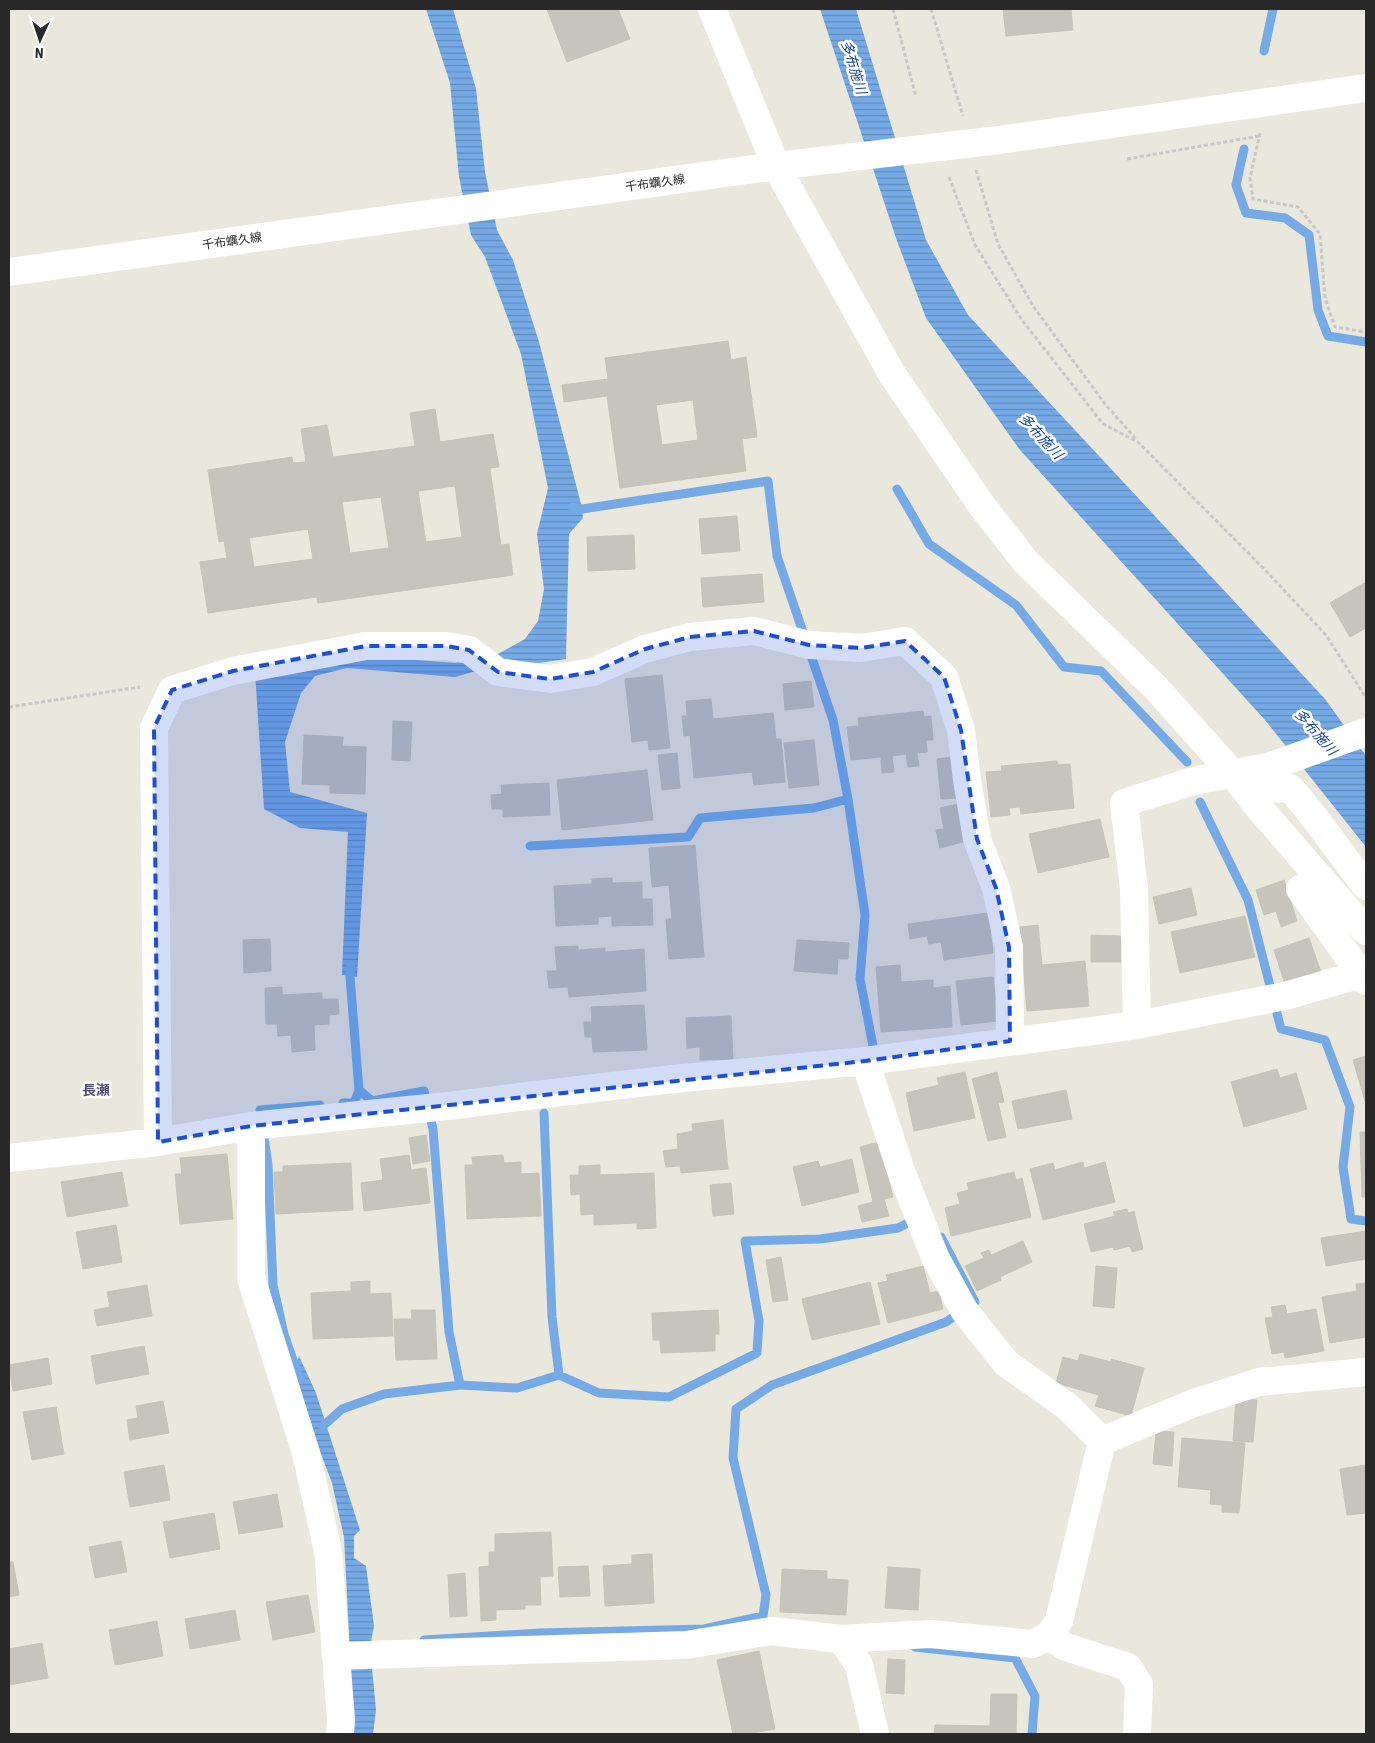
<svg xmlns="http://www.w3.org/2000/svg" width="1375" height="1743" font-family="'Roboto Condensed','Noto Sans JP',sans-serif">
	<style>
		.water { fill: url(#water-rules) }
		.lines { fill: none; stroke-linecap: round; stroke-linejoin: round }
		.stream { stroke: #75aae6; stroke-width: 9 }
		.building { fill: #c6c4bb; stroke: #c5c4b5; fill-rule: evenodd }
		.path { stroke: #c7c7c7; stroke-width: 3; stroke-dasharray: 4 2.5; stroke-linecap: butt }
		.minor { stroke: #fff; stroke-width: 28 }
		.marked { fill: #1d4ed8; fill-opacity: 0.2; stroke: #1d4ed8; stroke-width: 4; stroke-dasharray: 10 6; stroke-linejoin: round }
		.labels { text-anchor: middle; stroke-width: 5; stroke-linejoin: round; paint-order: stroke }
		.street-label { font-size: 12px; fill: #292929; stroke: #fff }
		.water-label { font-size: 14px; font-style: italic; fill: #164690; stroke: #fff }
		.neighbourhood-label { font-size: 14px; font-weight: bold; fill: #504d76; stroke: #fff }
	</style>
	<defs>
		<pattern id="water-rules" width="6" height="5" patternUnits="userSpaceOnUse" patternTransform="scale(1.25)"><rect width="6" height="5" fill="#75aae6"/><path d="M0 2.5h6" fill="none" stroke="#608aba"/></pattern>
	</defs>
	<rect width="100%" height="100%" fill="#eae8dc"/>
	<path class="water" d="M426 9H453L476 89 485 172 497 230 513 260 539 342 581 504 583 518 569 534 566 659 526 665 514 660 455 677 347 668 315 676 301 693 285 742 290 792 367 813 357 977 342 975 348 832 300 828 264 809 255 672 348 655 456 663 477 657 498 654 525 639 538 621 544 589 537 534 548 488 521 354 485 257 471 235 459 177 450 83Z
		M820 9H856L926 240 968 315 1325 699 1366 756V847L1265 720 1020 450 926 318 897 241Z
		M299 1356 316 1393 360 1530 354 1536V1558L366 1566 374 1626 370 1647 376 1710 373 1734H352L349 1634 344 1537 332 1483 293 1380Z"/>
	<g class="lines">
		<path class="stream" d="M1264 51 1273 9
			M1244 149 1236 185 1246 213 1285 218 1309 235 1318 310 1328 336 1366 342
			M897 489 929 544 1016 605 1064 667 1101 671 1187 762
			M572 507 582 509 768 481 777 556 833 720 848 799 865 915 860 979 875 1056
			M1200 802 1248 900 1281 1029 1325 1040 1350 1107 1343 1167 1351 1219 1366 1221
			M530 846 688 837 700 818 814 808 848 799
			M359 1090 372 1101 424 1091 433 1129 449 1332 460 1385
			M343 1103H354L359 1090 350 977 351 965
			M544 1113 552 1317 559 1375
			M300 1380 284 1334 273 1285 268 1165 260 1110 320 1105
			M323 1426 342 1409 384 1394 460 1385 517 1388 559 1375 599 1393 669 1397 757 1353 759 1321 745 1241 820 1239 898 1228 916 1219
			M424 1640 540 1633 704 1629 763 1616 766 1595 733 1458 736 1409 772 1385 946 1322 975 1302 941 1237
			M915 1647 1015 1658 1035 1696 1032 1734"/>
	</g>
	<path class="building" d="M547 9H618L630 39 567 62Z
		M1003 9H1071L1073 30 1006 36Z
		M728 341 731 360 746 357 757 437 742 439 746 471 620 488 607 396 564 402 562 385 608 379 605 358ZM693 400 698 440 662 445 656 405Z
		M435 409 440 442 493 434 499 467 490 468 501 545 509 544 513 575 318 603 317 597 208 613 200 562 227 558 224 541 219 542 208 470 292 457 293 463 306 462 301 429 327 425 333 457 415 446 410 413ZM455 486 462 537 426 542 418 491ZM381 497 389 548 350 553 342 502ZM308 529 313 559 254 567 249 538Z
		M737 516 740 551 702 554 699 519Z
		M634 535 635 569 588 571 587 537Z
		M762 574 764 602 703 607 701 578Z
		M1366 582V628L1350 637 1330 603Z
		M662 675 670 748 649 750 648 740 632 742 625 679Z
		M811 681 814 707 785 710 783 684Z
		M711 699 713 719 773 713 776 739H781L785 782 754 785 752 772 694 778 690 735 684 736 682 716H687L686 701Z
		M923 711 924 717 931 716 933 740H926L927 752 917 753 919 766 908 767 906 754 892 756 894 772 882 773 881 757 851 760 847 727 859 726 858 718Z
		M393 721 412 722 410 761 392 760Z
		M304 735 343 737 342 746 366 747 365 794 330 793V785L302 784Z
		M814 740 819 785 789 788 784 743Z
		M677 753 680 788 662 790 658 755Z
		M952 757 957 798 941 799 937 759Z
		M1057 761 1058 765 1070 764 1074 808 1021 814 1020 807 1009 808 1010 815 991 817 986 772 1002 771 1001 766Z
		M647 770 653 820 562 830 557 780Z
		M549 783 550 815 503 817V809H492L491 795 502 794 501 785Z
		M958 804 966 841 940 848 936 830 944 829 940 808Z
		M1100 819 1109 857 1038 873 1029 834Z
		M695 845 704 957 669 959 666 919H672L669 885 652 887 649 848Z
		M612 878V883L642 882V899H652L653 925 612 926V916L598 917V924L556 926 554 886 592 884V879Z
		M1284 880 1297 921 1281 927 1276 911 1264 915 1256 890Z
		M1191 888 1197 915 1159 924 1153 897Z
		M988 913 993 953 944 960 941 942 929 944 927 936 910 939 908 924Z
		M1245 916 1255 957 1180 973 1171 932Z
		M1038 925 1042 965 1085 961 1089 1006 1027 1011 1020 927Z
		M1091 935 1121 936V962H1091Z
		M1309 938 1322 975 1286 987 1274 950Z
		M270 939 271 971 244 973 243 940Z
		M797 940 849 943 848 959H838L837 974 794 971Z
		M578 946V950L605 948V952L644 949 646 991 569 997 568 987 549 988 547 971H557L555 947Z
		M900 965 901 982 933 980V988L950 986 952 1027 881 1032 876 967Z
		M993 977 998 1021 961 1025 956 981Z
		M282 987V995L322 993V999H338L339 1014 329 1015V1024L314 1025 315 1050 292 1052 291 1035 278 1036 277 1024H266L265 988Z
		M644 1005 647 1050 593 1052 592 1037H585L584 1022H592L591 1007Z
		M731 1016 733 1059 700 1060V1047L687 1048 686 1018Z
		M1366 1056V1101H1365L1353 1060Z
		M1277 1069 1280 1078 1296 1073 1307 1109 1244 1127 1231 1082Z
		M965 1072 975 1118 914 1131 906 1093 939 1085 937 1078Z
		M997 1072 1004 1102 998 1103 1006 1137 988 1141 972 1079Z
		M1066 1090 1072 1119 1018 1129 1012 1101Z
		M723 1120 728 1169 681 1173 680 1166 666 1167 663 1151 678 1149 677 1134 693 1131 692 1124Z
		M1360 1132H1366V1197H1362Z
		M426 1135 430 1161 413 1164 409 1138Z
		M879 1142 893 1197 884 1199 889 1216 862 1222 858 1206 873 1202 860 1147Z
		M227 1154 233 1219 180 1224 175 1174H182L180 1158Z
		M409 1155 411 1170 426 1168 430 1203 364 1211 361 1183 383 1180 380 1159Z
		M503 1155 504 1163 521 1162V1174L539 1173 541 1216 467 1219 465 1165H473L472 1157Z
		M852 1159 859 1192 802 1206 793 1167 818 1161 820 1167Z
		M1083 1162 1084 1168 1105 1162 1115 1202 1043 1220 1030 1169 1053 1163 1055 1170Z
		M351 1163 353 1210 276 1214 274 1172H283V1166Z
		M600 1165V1175L654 1173 656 1228 637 1229V1223L594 1225V1214L581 1215 580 1194 571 1195 570 1175H579V1166Z
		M122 1172 128 1206 67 1217 61 1182Z
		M1014 1172 1016 1180 1022 1178 1031 1217 951 1236 945 1208 960 1204 957 1193 969 1190 967 1183Z
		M731 1183 734 1214 713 1216 710 1185Z
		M1127 1209 1128 1213 1134 1211 1143 1249 1132 1252 1130 1246 1114 1250 1113 1247 1091 1252 1084 1224 1115 1216 1113 1212Z
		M116 1225 122 1262 83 1269 76 1232Z
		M1366 1231V1259L1326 1266 1321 1238Z
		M1023 1241 1032 1262 1000 1277 1001 1280 977 1291 965 1266 984 1258 981 1253 989 1250 991 1255Z
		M781 1257 788 1300 773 1302 766 1260Z
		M923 1266 930 1293 939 1291 943 1309 888 1323 878 1283 888 1281 886 1275Z
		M1096 1266 1117 1268 1114 1308 1093 1306Z
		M370 1281V1294L391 1293 393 1336 313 1339 311 1293 351 1291V1282Z
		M870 1282 880 1324 812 1340 802 1299Z
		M1366 1283V1337L1330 1343 1322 1297 1357 1291 1356 1284Z
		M147 1285 152 1316 97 1326 94 1310 110 1307 107 1292Z
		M1285 1305 1287 1314 1316 1309 1324 1351 1285 1358 1284 1352 1272 1354 1265 1318 1273 1317 1271 1307Z
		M411 1310H435L437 1359 396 1360 394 1319H412Z
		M718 1310 719 1334H715V1351L661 1353 660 1340H653L652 1313Z
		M144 1346 149 1374 96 1384 91 1356Z
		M1080 1354 1111 1362V1359L1144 1368 1131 1416 1095 1406 1099 1395 1056 1383 1063 1357 1078 1361Z
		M48 1358 52 1384 13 1391 9 1365Z
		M1236 1398 1257 1400 1253 1442 1233 1441Z
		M163 1401 169 1433 130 1440 127 1420 138 1418 136 1406Z
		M56 1407 64 1454 32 1460 23 1412Z
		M1156 1431 1174 1432 1172 1466 1153 1464Z
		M1182 1438 1245 1443 1239 1513 1222 1512V1505L1210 1504 1211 1490 1178 1487Z
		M164 1465 170 1500 130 1507 124 1472Z
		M1366 1465V1513L1347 1515 1340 1469Z
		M277 1494 283 1527 239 1534 233 1502Z
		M214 1513 220 1549 170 1558 163 1522Z
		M551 1532 553 1576 540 1577 541 1605H525V1609L496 1610V1620L481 1621 479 1567 489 1566V1552H495V1534Z
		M121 1541 127 1572 95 1578 89 1547Z
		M652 1554 654 1603 605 1606 603 1566 632 1564V1555Z
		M9 1562H13L19 1595 9 1597Z
		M588 1566 590 1596 560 1597 558 1567Z
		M888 1567 920 1569 918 1610 885 1608Z
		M782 1569 827 1571V1579L848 1580 846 1615 780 1612Z
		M465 1573 467 1616 450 1617 448 1575Z
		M308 1595 315 1632 273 1640 266 1602Z
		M235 1610 240 1640 190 1649 185 1619Z
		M157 1621 163 1656 115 1665 109 1630Z
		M42 1643 48 1678 9 1685V1649Z
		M759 1651 775 1729 748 1734H733L717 1660Z
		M888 1659 905 1660 904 1694 886 1693Z
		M991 1694H1017L1016 1734H934L935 1725 990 1726Z"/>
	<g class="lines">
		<path class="path" d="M893 9 916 97
			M931 9 963 116
			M1260 133 1250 178 1253 199 1298 207 1320 234 1325 298 1335 327 1366 332
			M1127 159 1259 136
			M976 170 998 244 1033 306 1105 404 1136 439
			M949 177 975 245 1022 320 1103 424 1138 442 1266 571 1326 635 1364 695 1366 696
			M9 707 140 687"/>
		<path class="minor" d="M712 9 776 166 892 374 982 506 1026 562 1156 688 1232 773 1261 810 1366 931
			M9 272 776 166 999 140 1366 88
			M1251 797 1267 789 1290 788C1318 819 1340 854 1366 886
			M1320 879 1300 889 1366 981
			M1137 1025 1134 889 1124 803 1193 781 1268 767 1366 732
			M865 1061 901 1171 935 1257 964 1310 1006 1363 1068 1407 1102 1441
			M251 1126V1278L306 1453 328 1551 341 1720 340 1734
			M158 1142 154 728 172 690 233 671 366 646H446L469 650 498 672 550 679 593 672 645 649 690 637 754 631 809 645 861 648 905 641 944 677 961 730 967 780 977 839 996 888 1009 947 1010 1041
			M9 1158 158 1142 251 1126 448 1106 535 1095 673 1079 865 1061 1137 1025 1285 996 1361 974
			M1048 1636 1066 1647 1128 1667 1139 1684 1137 1734
			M841 1639 859 1665 875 1734
			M336 1656 686 1645 771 1631 841 1639 930 1634 1033 1644 1048 1636 1059 1621 1102 1441 1194 1403 1259 1382 1366 1372"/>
	</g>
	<path class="marked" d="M754 631 809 645 861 648 905 641 944 677 961 730 977 839 996 888 1009 947 1010 1041 865 1061 251 1126 158 1142 154 728 172 690 233 671 366 646H446L469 650 498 672 550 679 593 672 645 649 690 637Z"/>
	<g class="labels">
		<g class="street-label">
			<text transform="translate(655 183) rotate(-8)" y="4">千布蠣久線</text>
			<text transform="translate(232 241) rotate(-8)" y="4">千布蠣久線</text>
		</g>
		<g class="water-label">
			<text transform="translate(854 67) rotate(73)" y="5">多布施川</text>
			<text transform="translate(1041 436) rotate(47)" y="5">多布施川</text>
			<text transform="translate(1316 732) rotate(49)" y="5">多布施川</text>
		</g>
		<g class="neighbourhood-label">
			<text x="96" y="1095">長瀬</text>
		</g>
	</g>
	<rect width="1375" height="1743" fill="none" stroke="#292929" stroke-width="20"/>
	<g transform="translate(40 40) rotate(183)" stroke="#ffffff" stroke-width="4" paint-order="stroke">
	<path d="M0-4L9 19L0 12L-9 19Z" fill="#292929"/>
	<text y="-8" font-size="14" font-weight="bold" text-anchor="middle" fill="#292929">N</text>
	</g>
</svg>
